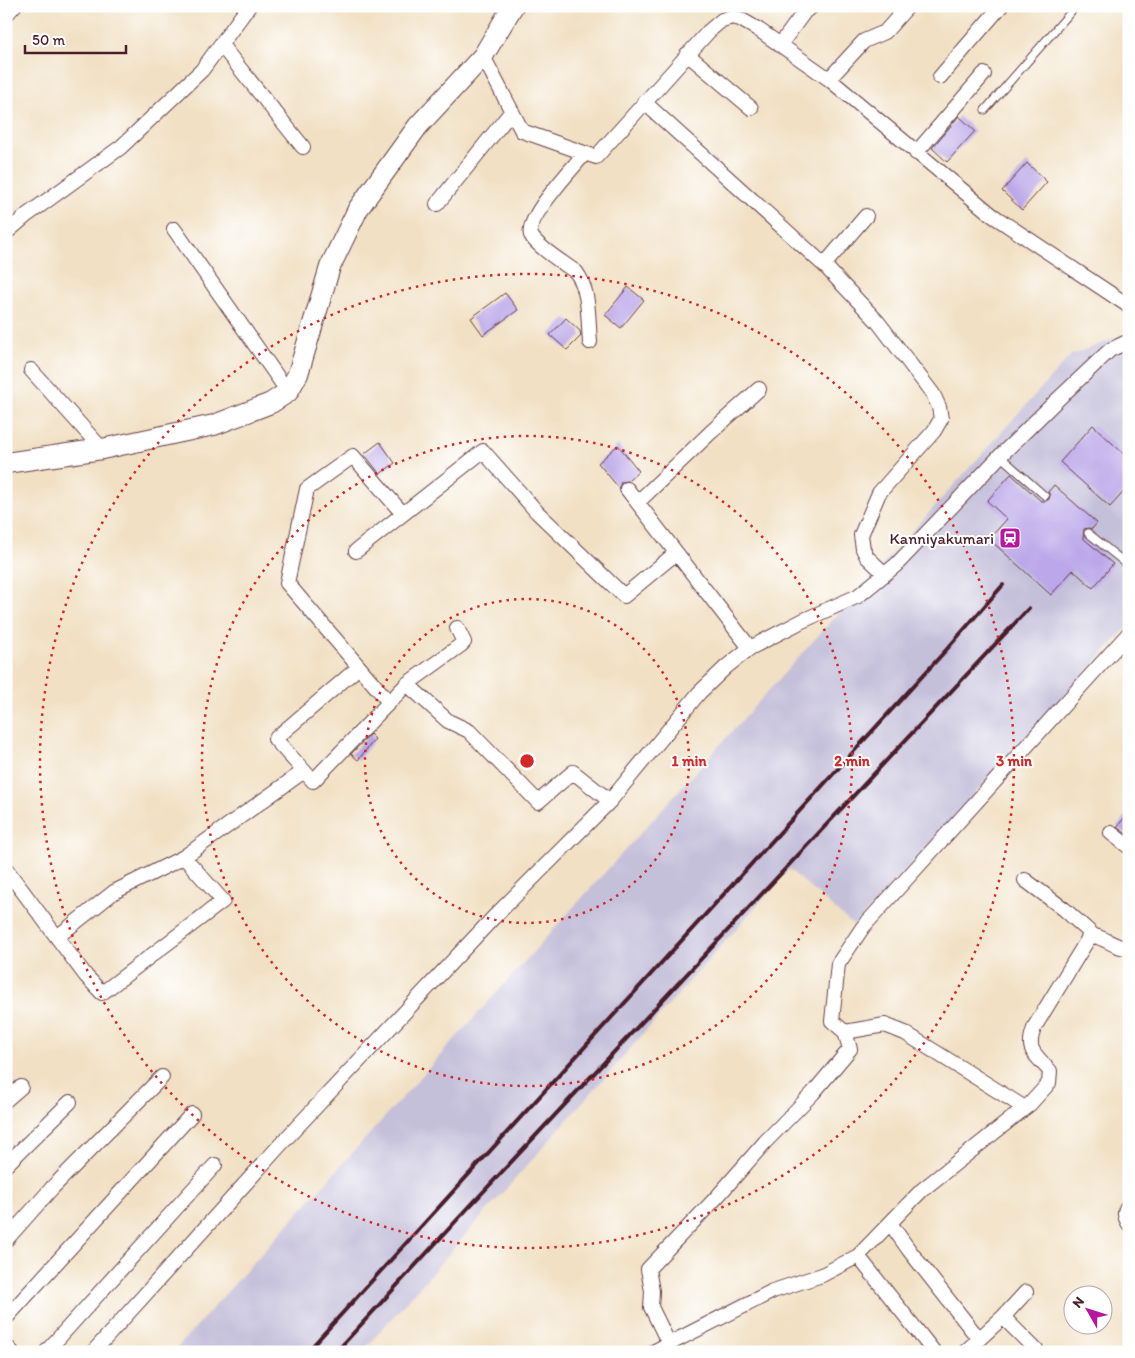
<svg xmlns="http://www.w3.org/2000/svg" width="1135" height="1358" font-family="Itim,sans-serif">
	<style>
		.railway { fill: #c5c0da }
		.building { fill: #bba7e9 }
		.lines { fill: none; stroke-linecap: round; stroke-linejoin: round }
		.lane-casing { stroke: #633c42; stroke-width: 9 }
		.street-casing { stroke: #633c42; stroke-width: 16 }
		.secondary-casing { stroke: #633c42; stroke-width: 22 }
		.lane { stroke: #fff; stroke-width: 7 }
		.street { stroke: #fff; stroke-width: 14 }
		.secondary { stroke: #fff; stroke-width: 20 }
		.rail { stroke: #4a1f2b; stroke-width: 4 }
		.ring { fill: none; stroke: #d62828; stroke-width: 2.5; stroke-dasharray: 2.5 5 }
		.labels { text-anchor: middle; stroke-width: 4; stroke-linejoin: round; paint-order: stroke }
		.poi-label { font-size: 16px; fill: #4a1f2b; stroke: #fff; text-anchor: end }
		.centre { fill: #d62828; stroke: #fff; stroke-width: 2.5 }
		.ring-label { font-size: 15px; text-anchor: middle; font-weight: bold; fill: #d62828; stroke: #fff; stroke-width: 4; stroke-linejoin: round; paint-order: stroke }
	</style>
	<rect width="100%" height="100%" fill="#fff"/>
	<filter id="ink" filterUnits="userSpaceOnUse"><feTurbulence type="fractalNoise" baseFrequency=".02" numOctaves="2"/><feDisplacementMap in="SourceGraphic" scale="10" xChannelSelector="R" yChannelSelector="G"/><feConvolveMatrix kernelMatrix="1 2 1 2 8 2 1 2 1" color-interpolation-filters="sRGB"/></filter>
	<filter id="wash" filterUnits="userSpaceOnUse"><feTurbulence type="fractalNoise" baseFrequency=".0096" numOctaves="4" result="noise"/><feDisplacementMap in="SourceGraphic" scale="20" xChannelSelector="R" yChannelSelector="G"/><feGaussianBlur stdDeviation="1.12" result="paint"/><feColorMatrix in="noise" values="0 0 0 0 0 0 0 0 0 0 0 0 0 0 0 0 0 1.4 0 .05"/><feComposite in="paint" operator="in"/></filter>
	<g filter="url(#wash)">
		<rect width="100%" height="100%" fill="#f1e0c3"/>
		<path class="railway" d="M1129 333V625L854 926 789 869 362 1352H173L1071 355Z"/>
		<g id="blocks">
			<path class="building" d="M959 116 975 131 947 162 932 148Z
				M1027 163 1047 182 1022 210 1002 191Z
				M628 287 644 300 621 328 605 315Z
				M505 293 518 310 483 335 471 318Z
				M566 318 580 331 581 336 567 350 550 335Z
				M1093 425 1129 459V486L1110 507 1060 462Z
				M380 442 395 463 380 474 364 454Z
				M618 445 639 471 628 481 621 482 619 488 598 463Z
				M1011 474 1041 501H1046L1049 499 1050 495 1048 492 1054 485 1097 523 1092 529 1088 528 1084 529 1083 538 1113 564 1093 588 1073 570 1051 595 989 539 1007 519 987 501Z
				M370 734 375 739 358 760 351 754Z
				M1129 812V836L1117 827Z"/>
		</g>
	</g>
	<g filter="url(#ink)">
		<use href="#blocks" fill-opacity="0" stroke="#633c42" stroke-width="1"/>
		<g class="lines">
			<g class="lane-casing">
				<path id="lane" d="M985 110 1076 6
					M1000 456 1045 496
					M1088 533 1129 566"/>
			</g>
			<g class="street-casing">
				<path id="street" d="M6 15 14 6
					M221 45 303 147
					M780 45 805 11 813 6
					M687 54 751 108
					M483 56 522 131 596 157 709 31 722 20 732 17 740 19 759 30 829 79 992 215 1126 304 1129 307
					M940 77 1001 6
					M829 79 864 41 885 32 908 6
					M644 102 824 265 866 216
					M585 153C573 168 525 218 531 235 535 245 566 265 576 272 590 290 588 320 590 342
					M916 153 984 74
					M437 204 512 111
					M174 229 288 392
					M6 233 27 215 121 147 202 70 249 6
					M824 265 878 322 933 394 939 407 941 419 934 431 879 493 861 535 863 549 867 557 885 574
					M31 370 102 449
					M627 489 750 648
					M638 502 710 433 759 389
					M356 551 483 451 537 512 624 596 676 553
					M407 684 461 645 464 642 457 628
					M389 702 287 583 307 489 353 456 403 514
					M304 771 275 739 359 667
					M1111 833 1129 847
					M6 869 86 976 102 993 223 901 184 857 304 771 313 781 407 684 448 721 469 731 538 802 573 772 610 801
					M1025 880 1064 909 1094 936
					M57 937 114 892 184 857
					M845 1032 885 1025 905 1033 1025 1108
					M6 1100 21 1087
					M6 1165 70 1102
					M1129 1204C1123 1212 1124 1216 1129 1224
					M890 1223 909 1250 979 1339
					M6 1240 52 1188 162 1077
					M858 1256 934 1352
					M1003 1317 1038 1352
					M6 1318 192 1114
					M669 1344 651 1307 652 1291 648 1269 717 1197 765 1142 813 1093 850 1049 845 1032 832 1021 838 964 863 927 1129 633
					M6 1346 12 1352
					M46 1352 215 1165
					M93 1352 281 1144 493 918 610 801 699 693 726 667 750 648 802 621 858 596 896 565 1000 456 1054 403 1110 350 1129 341
					M653 1352 773 1291 822 1275 858 1256 922 1190 1030 1104 1049 1083 1050 1071C1034 1053 1025 1050 1035 1026L1088 939 1094 936C1106 938 1117 949 1129 948
					M965 1352 1003 1317 1026 1292"/>
			</g>
			<g class="secondary-casing">
				<path id="secondary" d="M6 463 102 449 214 425 271 403 288 392 298 374 330 267 358 209 418 126 483 56 513 6"/>
			</g>
			<use href="#lane" class="lane"/>
			<use href="#street" class="street"/>
			<use href="#secondary" class="secondary"/>
			<path class="rail" d="M307 1352 947 649 1003 585
				M336 1352 456 1221 1029 608"/>
		</g>
	</g>
	<g class="ring">
		<circle cx="527" cy="761" r="162"/>
		<circle cx="527" cy="761" r="325"/>
		<circle cx="527" cy="761" r="487"/>
	</g>
	<defs>
		<g id="station-square" transform="scale(1.125)"><rect x="-9" y="-9" width="18" height="18" rx="4" fill="#b5179e" stroke="#fff"/><path d="M-3-6H3Q5-6 5-4V2Q5 4 3 4L4.5 6H3L1.5 4h-3L-3 6H-4.5L-3 4Q-5 4-5 2V-4Q-5-6-3-6ZM-3.5-4v3h7v-3ZM-3.5 1v1.5H-2V1ZM2 1v1.5H3.5V1Z" fill="#fff"/></g>
	</defs>
	<g fill-rule="evenodd">
		<use href="#station-square" x="1010" y="538"/>
	</g>
	<g class="labels">
		<g class="poi-label">
			<text x="994" y="544">Kanniyakumari</text>
		</g>
	</g>
	<circle cx="527" cy="761" r="8" class="centre"/>
	<g class="ring-label">
		<text x="689" y="766">1 min</text>
		<text x="852" y="766">2 min</text>
		<text x="1014" y="766">3 min</text>
	</g>
	<rect width="1135" height="1358" fill="none" stroke="#fff" stroke-width="25"/>
	<g transform="translate(1088 1310) rotate(309)"><circle r="24" fill="#ffffff" stroke="#b7a5aa"/>
	<path d="M0-4L9 19L0 12L-9 19Z" fill="#b5179e"/>
	<text y="-8" font-size="14" font-weight="bold" text-anchor="middle" fill="#4a1f2b">N</text>
	</g>
	<path d="M25 45v8h101v-8" fill="none" stroke="#4a1f2b" stroke-width="2.5"/>
	<text x="32" y="45" font-size="15" fill="#4a1f2b" stroke="#ffffff" stroke-width="4" paint-order="stroke">50 m</text>
</svg>
